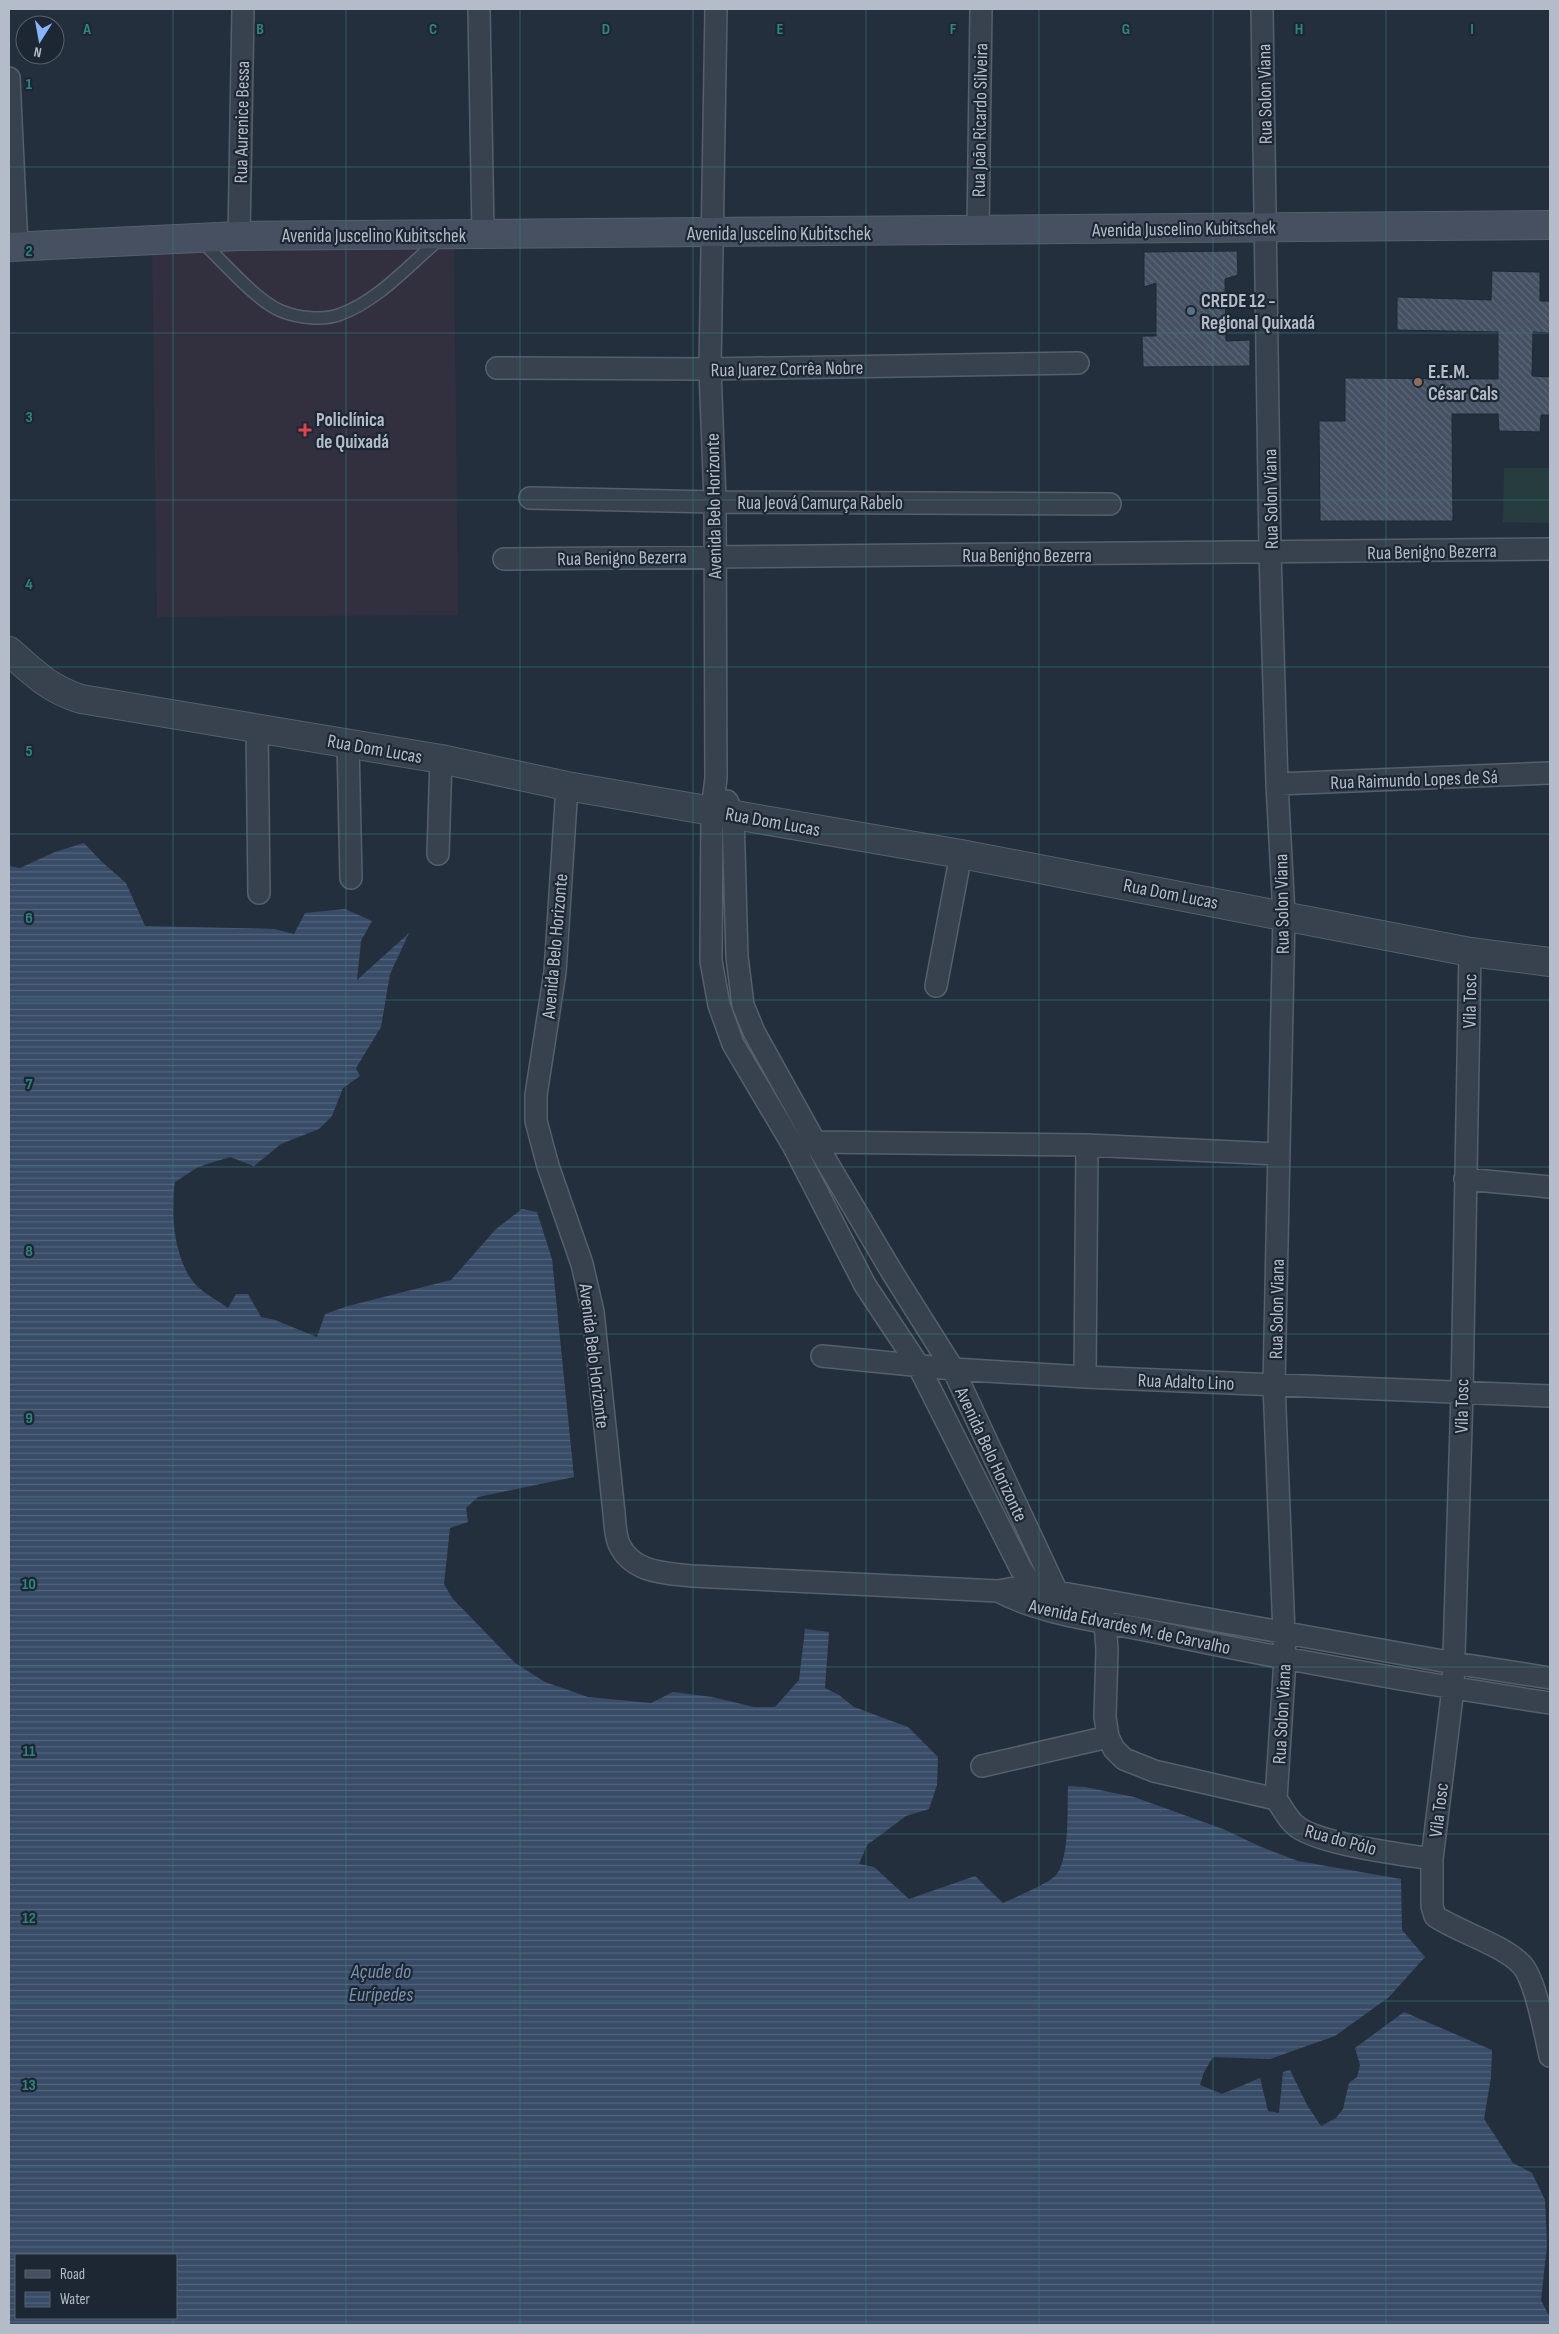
<svg xmlns="http://www.w3.org/2000/svg" width="1559" height="2334" font-family="'Sofia Sans Condensed',sans-serif">
	<style>
		.medical { fill: #32303f }
		.grass { fill: #263c3f }
		.water { fill: url(#water-rules); fill-rule: evenodd }
		.building { fill: url(#building-back-hatch); stroke: #1f2835 }
		.lines { fill: none; stroke-linecap: round; stroke-linejoin: round }
		.service-casing { stroke: #565f6c; stroke-width: 14 }
		.minor-casing { stroke: #565f6c; stroke-width: 24 }
		.tertiary-casing { stroke: #565f6c; stroke-width: 30 }
		.secondary-casing { stroke: #565f6c; stroke-width: 30 }
		.service { stroke: #38414e; stroke-width: 11 }
		.minor { stroke: #38414e; stroke-width: 21 }
		.tertiary { stroke: #38414e; stroke-width: 28 }
		.secondary { stroke: #465061; stroke-width: 28 }
		.grid { fill: none; stroke: #308480; stroke-width: 1; stroke-opacity: 0.55 }
		.service-dot { fill: #5c6f8a; stroke: #1d2633; stroke-width: 2 }
		.education-dot { fill: #8d6e63; stroke: #1d2633; stroke-width: 2 }
		.health-dot { fill: #e0444e; stroke: #1d2633; stroke-width: 2 }
		.labels { text-anchor: middle; stroke-width: 4.5; stroke-linejoin: round; paint-order: stroke }
		.street-label { font-size: 19px; fill: #b4bcc9; stroke: #1d2633 }
		.poi-label { font-size: 19px; font-weight: bold; fill: #b4bcc9; stroke: #1d2633; text-anchor: start }
		.water-label { font-size: 20px; font-style: italic; fill: #7c92b1; stroke: #1d2633 }
		.grid-label { font-size: 16px; text-anchor: middle; font-weight: bold; fill: #308480; stroke: #1d2633; stroke-width: 4.5; stroke-linejoin: round; paint-order: stroke }
	</style>
	<defs>
		<pattern id="water-rules" width="6" height="5" patternUnits="userSpaceOnUse" patternTransform="scale(1.25)"><rect width="6" height="5" fill="#394c67"/><path d="M0 2.5h6" fill="none" stroke="#53647b"/></pattern>
		<pattern id="building-back-hatch" width="6" height="6" patternUnits="userSpaceOnUse" patternTransform="scale(1.25)"><rect width="6" height="6" fill="#455162"/><path d="M-1 5l2 2M0 0l6 6M5-1l2 2" fill="none" stroke="#5d6877"/></pattern>
	</defs>
	<rect width="100%" height="100%" fill="#242f3e"/>
	<path class="medical" d="M454 241 458 615 157 617 152 244Z"/>
	<path class="grass" d="M1504 468H1550V523L1503 522Z"/>
	<path class="water" d="M84 843 102 862 126 883 145 926 274 929 294 934 305 913 345 909 372 921 361 941 357 980 409 933 390 974 381 1027 356 1068 360 1076 343 1088 332 1116 319 1129 281 1144 254 1166 230 1157 198 1167 175 1182C169 1212 175 1267 199 1288 208 1296 219 1301 228 1308L236 1294H248L261 1317 275 1320 317 1337 325 1314 348 1306 451 1280 496 1229 522 1209 537 1212 552 1259 574 1477 478 1497 466 1508 468 1522 450 1528 444 1584 452 1598 515 1663 545 1682 588 1697 651 1703 673 1692 712 1697 754 1707H775L799 1680 805 1629 829 1632 825 1688 839 1695 854 1707 908 1727 938 1757 937 1785 929 1809 906 1816 867 1845 859 1864 874 1867 909 1899 975 1876 1003 1903C1016 1897 1050 1883 1057 1874 1070 1855 1067 1809 1068 1786L1085 1787 1134 1797 1223 1829 1259 1846 1298 1861 1401 1879 1402 1930 1425 1957 1389 1997 1335 2036 1270 2059 1213 2057 1204 2072 1200 2085 1222 2094 1260 2078 1268 2111 1279 2113 1283 2072 1290 2070 1307 2105 1321 2126 1336 2118 1343 2109 1349 2083 1357 2077 1360 2065 1355 2048 1404 2012 1492 2050 1491 2077 1484 2119 1513 2163 1532 2173 1545 2200 1547 2246 1541 2300 1550 2318V2325H9V866L20 868 55 852ZM16 2255H176V2318H16Z"/>
	<path class="building" d="M1237 251 1238 275 1225 279 1226 341 1250 340V366L1143 367 1142 336H1156V283L1144 287V252Z
		M1492 271 1540 272V301H1550V333L1533 332 1532 376 1550 377V415H1541L1540 432 1499 431 1498 414H1452L1453 521H1320L1319 421H1345V378L1498 379V332L1397 330V297L1491 300Z"/>
	<g class="lines">
		<g class="service-casing">
			<path id="service" d="M201 241C223 261 255 300 281 311 298 318 324 321 341 314 379 300 410 264 441 238"/>
		</g>
		<g class="minor-casing">
			<path id="minor" d="M479 9 483 234
				M716 9 710 369 715 502 716 778 712 810 711 961 719 1005 733 1044 794 1147 865 1285 918 1365 1021 1569 1035 1589 1043 1608
				M1262 9 1270 553 1277 784 1284 915 1274 1384 1285 1659 1276 1799
				M9 78 17 247
				M978 231 981 9
				M239 236 243 9
				M497 368 710 369 1078 363
				M530 498 715 502 1110 504
				M504 559 1550 549
				M257 728 259 893
				M348 743 351 878
				M1277 784 1550 773
				M567 786 555 972 536 1095V1121L548 1166 582 1264 593 1312 614 1513C615 1522 615 1535 619 1544 632 1573 665 1573 692 1576L998 1591 1020 1587 1057 1592 1454 1663 1550 1678
				M727 801 733 814 737 957 743 1005 754 1032 815 1142 892 1272 953 1369 1057 1592 1064 1613
				M438 854 441 759
				M936 986 961 854
				M804 1145 815 1142 1087 1145 1279 1154
				M1465 1179 1550 1187
				M822 1356 953 1369 1085 1377 1550 1396
				M1085 1377 1087 1145
				M998 1591C1045 1616 1104 1621 1155 1632 1286 1660 1418 1683 1550 1703
				M1097 1599 1105 1621 1107 1650 1105 1717 1108 1737 1114 1749 1124 1759 1154 1771 1276 1799C1282 1807 1287 1818 1294 1824 1314 1844 1402 1854 1432 1859V1906L1435 1916C1460 1933 1502 1944 1522 1965 1536 1981 1545 2034 1550 2056
				M982 1766 1108 1737
				M1432 1859 1453 1688 1462 1394 1470 952"/>
		</g>
		<g class="tertiary-casing">
			<path id="tertiary" d="M9 651C34 673 49 689 81 699L441 759 567 786 961 854 1470 952 1550 962"/>
		</g>
		<g class="secondary-casing">
			<path id="secondary" d="M9 247 239 236 1550 225"/>
		</g>
		<use href="#service" class="service"/>
		<use href="#minor" class="minor"/>
		<use href="#tertiary" class="tertiary"/>
		<use href="#secondary" class="secondary"/>
	</g>
	<path class="grid" d="M173 9V2255M346 9V2325M520 9V2325M693 9V2325M866 9V2325M1039 9V2325M1213 9V2325M1386 9V2325M9 167H1550M9 333H1550M9 500H1550M9 667H1550M9 834H1550M9 1000H1550M9 1167H1550M9 1334H1550M9 1500H1550M9 1667H1550M9 1834H1550M9 2001H1550M9 2167H1550M173 2318V2325"/>
	<circle class="service-dot" cx="1191" cy="311" r="5"/>
	<circle class="education-dot" cx="1418" cy="382" r="5"/>
	<path class="health-dot" d="M302.5 422.5h5v5h5v5h-5v5h-5v-5h-5v-5h5z"/>
	<g class="labels">
		<g class="street-label">
			<text transform="translate(1264 94) rotate(-91)" y="7">Rua Solon Viana</text>
			<text transform="translate(979 120) rotate(-89)" y="7">Rua João Ricardo Silveira</text>
			<text transform="translate(241 122) rotate(-89)" y="7">Rua Aurenice Bessa</text>
			<text transform="translate(1184 228) rotate(-1)" y="7">Avenida Juscelino Kubitschek</text>
			<text x="779" y="240">Avenida Juscelino Kubitschek</text>
			<text x="374" y="242">Avenida Juscelino Kubitschek</text>
			<text transform="translate(787 368) rotate(-1)" y="7">Rua Juarez Corrêa Nobre</text>
			<text transform="translate(1270 499) rotate(-91)" y="7">Rua Solon Viana</text>
			<text x="820" y="509">Rua Jeová Camurça Rabelo</text>
			<text transform="translate(713 506) rotate(-91)" y="7">Avenida Belo Horizonte</text>
			<text transform="translate(1432 551) rotate(-1)" y="7">Rua Benigno Bezerra</text>
			<text x="1027" y="562">Rua Benigno Bezerra</text>
			<text transform="translate(622 557) rotate(-1)" y="7">Rua Benigno Bezerra</text>
			<text transform="translate(375 748) rotate(10)" y="7">Rua Dom Lucas</text>
			<text transform="translate(1414 779) rotate(-2)" y="7">Rua Raimundo Lopes de Sá</text>
			<text transform="translate(773 821) rotate(10)" y="7">Rua Dom Lucas</text>
			<text transform="translate(1171 893) rotate(11)" y="7">Rua Dom Lucas</text>
			<text transform="translate(1281 904) rotate(-91)" y="7">Rua Solon Viana</text>
			<text transform="translate(554 946) rotate(-85)" y="7">Avenida Belo Horizonte</text>
			<text transform="translate(1469 1001) rotate(-89)" y="7">Vila Tosc</text>
			<text transform="translate(1276 1309) rotate(-89)" y="7">Rua Solon Viana</text>
			<text transform="translate(595 1356) rotate(83)" y="7">Avenida Belo Horizonte</text>
			<text transform="translate(1186 1381) rotate(2)" y="7">Rua Adalto Lino</text>
			<text transform="translate(1461 1406) rotate(-89)" y="7">Vila Tosc</text>
			<text transform="translate(992 1454) rotate(65)" y="7">Avenida Belo Horizonte</text>
			<text transform="translate(1130 1626) rotate(12)" y="7">Avenida Edvardes M. de Carvalho</text>
			<text transform="translate(1281 1714) rotate(-87)" y="7">Rua Solon Viana</text>
			<text transform="translate(1438 1810) rotate(-83)" y="7">Vila Tosc</text>
			<text transform="translate(1341 1839) rotate(15)" y="7">Rua do Pólo</text>
		</g>
		<g class="poi-label">
			<text x="1201" y="307">CREDE 12 -<tspan x="1201" dy="22">Regional Quixadá</tspan></text>
			<text x="1428" y="378">E.E.M.<tspan x="1428" dy="22">César Cals</tspan></text>
			<text x="316" y="426">Policlínica<tspan x="316" dy="22">de Quixadá</tspan></text>
		</g>
		<g class="water-label">
			<text x="381" y="1978">Açude do<tspan x="381" dy="23">Eurípedes</tspan></text>
		</g>
	</g>
	<g class="grid-label">
		<text x="87" y="34">A</text>
		<text x="260" y="34">B</text>
		<text x="433" y="34">C</text>
		<text x="606" y="34">D</text>
		<text x="780" y="34">E</text>
		<text x="953" y="34">F</text>
		<text x="1126" y="34">G</text>
		<text x="1299" y="34">H</text>
		<text x="1472" y="34">I</text>
		<text x="29" y="89">1</text>
		<text x="29" y="256">2</text>
		<text x="29" y="422">3</text>
		<text x="29" y="589">4</text>
		<text x="29" y="756">5</text>
		<text x="29" y="923">6</text>
		<text x="29" y="1089">7</text>
		<text x="29" y="1256">8</text>
		<text x="29" y="1423">9</text>
		<text x="29" y="1589">10</text>
		<text x="29" y="1756">11</text>
		<text x="29" y="1923">12</text>
		<text x="29" y="2090">13</text>
	</g>
	<rect width="1559" height="2334" fill="none" stroke="#b4bcc9" stroke-width="20"/>
	<rect x="15" y="2254" width="162" height="65" fill="#1d2633" stroke="#59626f"/>
	<rect x="25" y="2270" width="25" height="8" fill="#465061" stroke="#59626f"/>
	<text x="60" y="2279" font-size="15" fill="#b4bcc9">Road</text>
	<rect x="25" y="2292" width="25" height="15" fill="url(#water-rules)" stroke="#59626f"/>
	<text x="60" y="2304" font-size="15" fill="#b4bcc9">Water</text>
	<g transform="translate(40 40) rotate(191)"><circle r="24" fill="#1d2633" stroke="#59626f"/>
	<path d="M0-4L9 19L0 12L-9 19Z" fill="#8ab4f8"/>
	<text y="-8" font-size="14" font-weight="bold" text-anchor="middle" fill="#b4bcc9">N</text>
	</g>
</svg>
